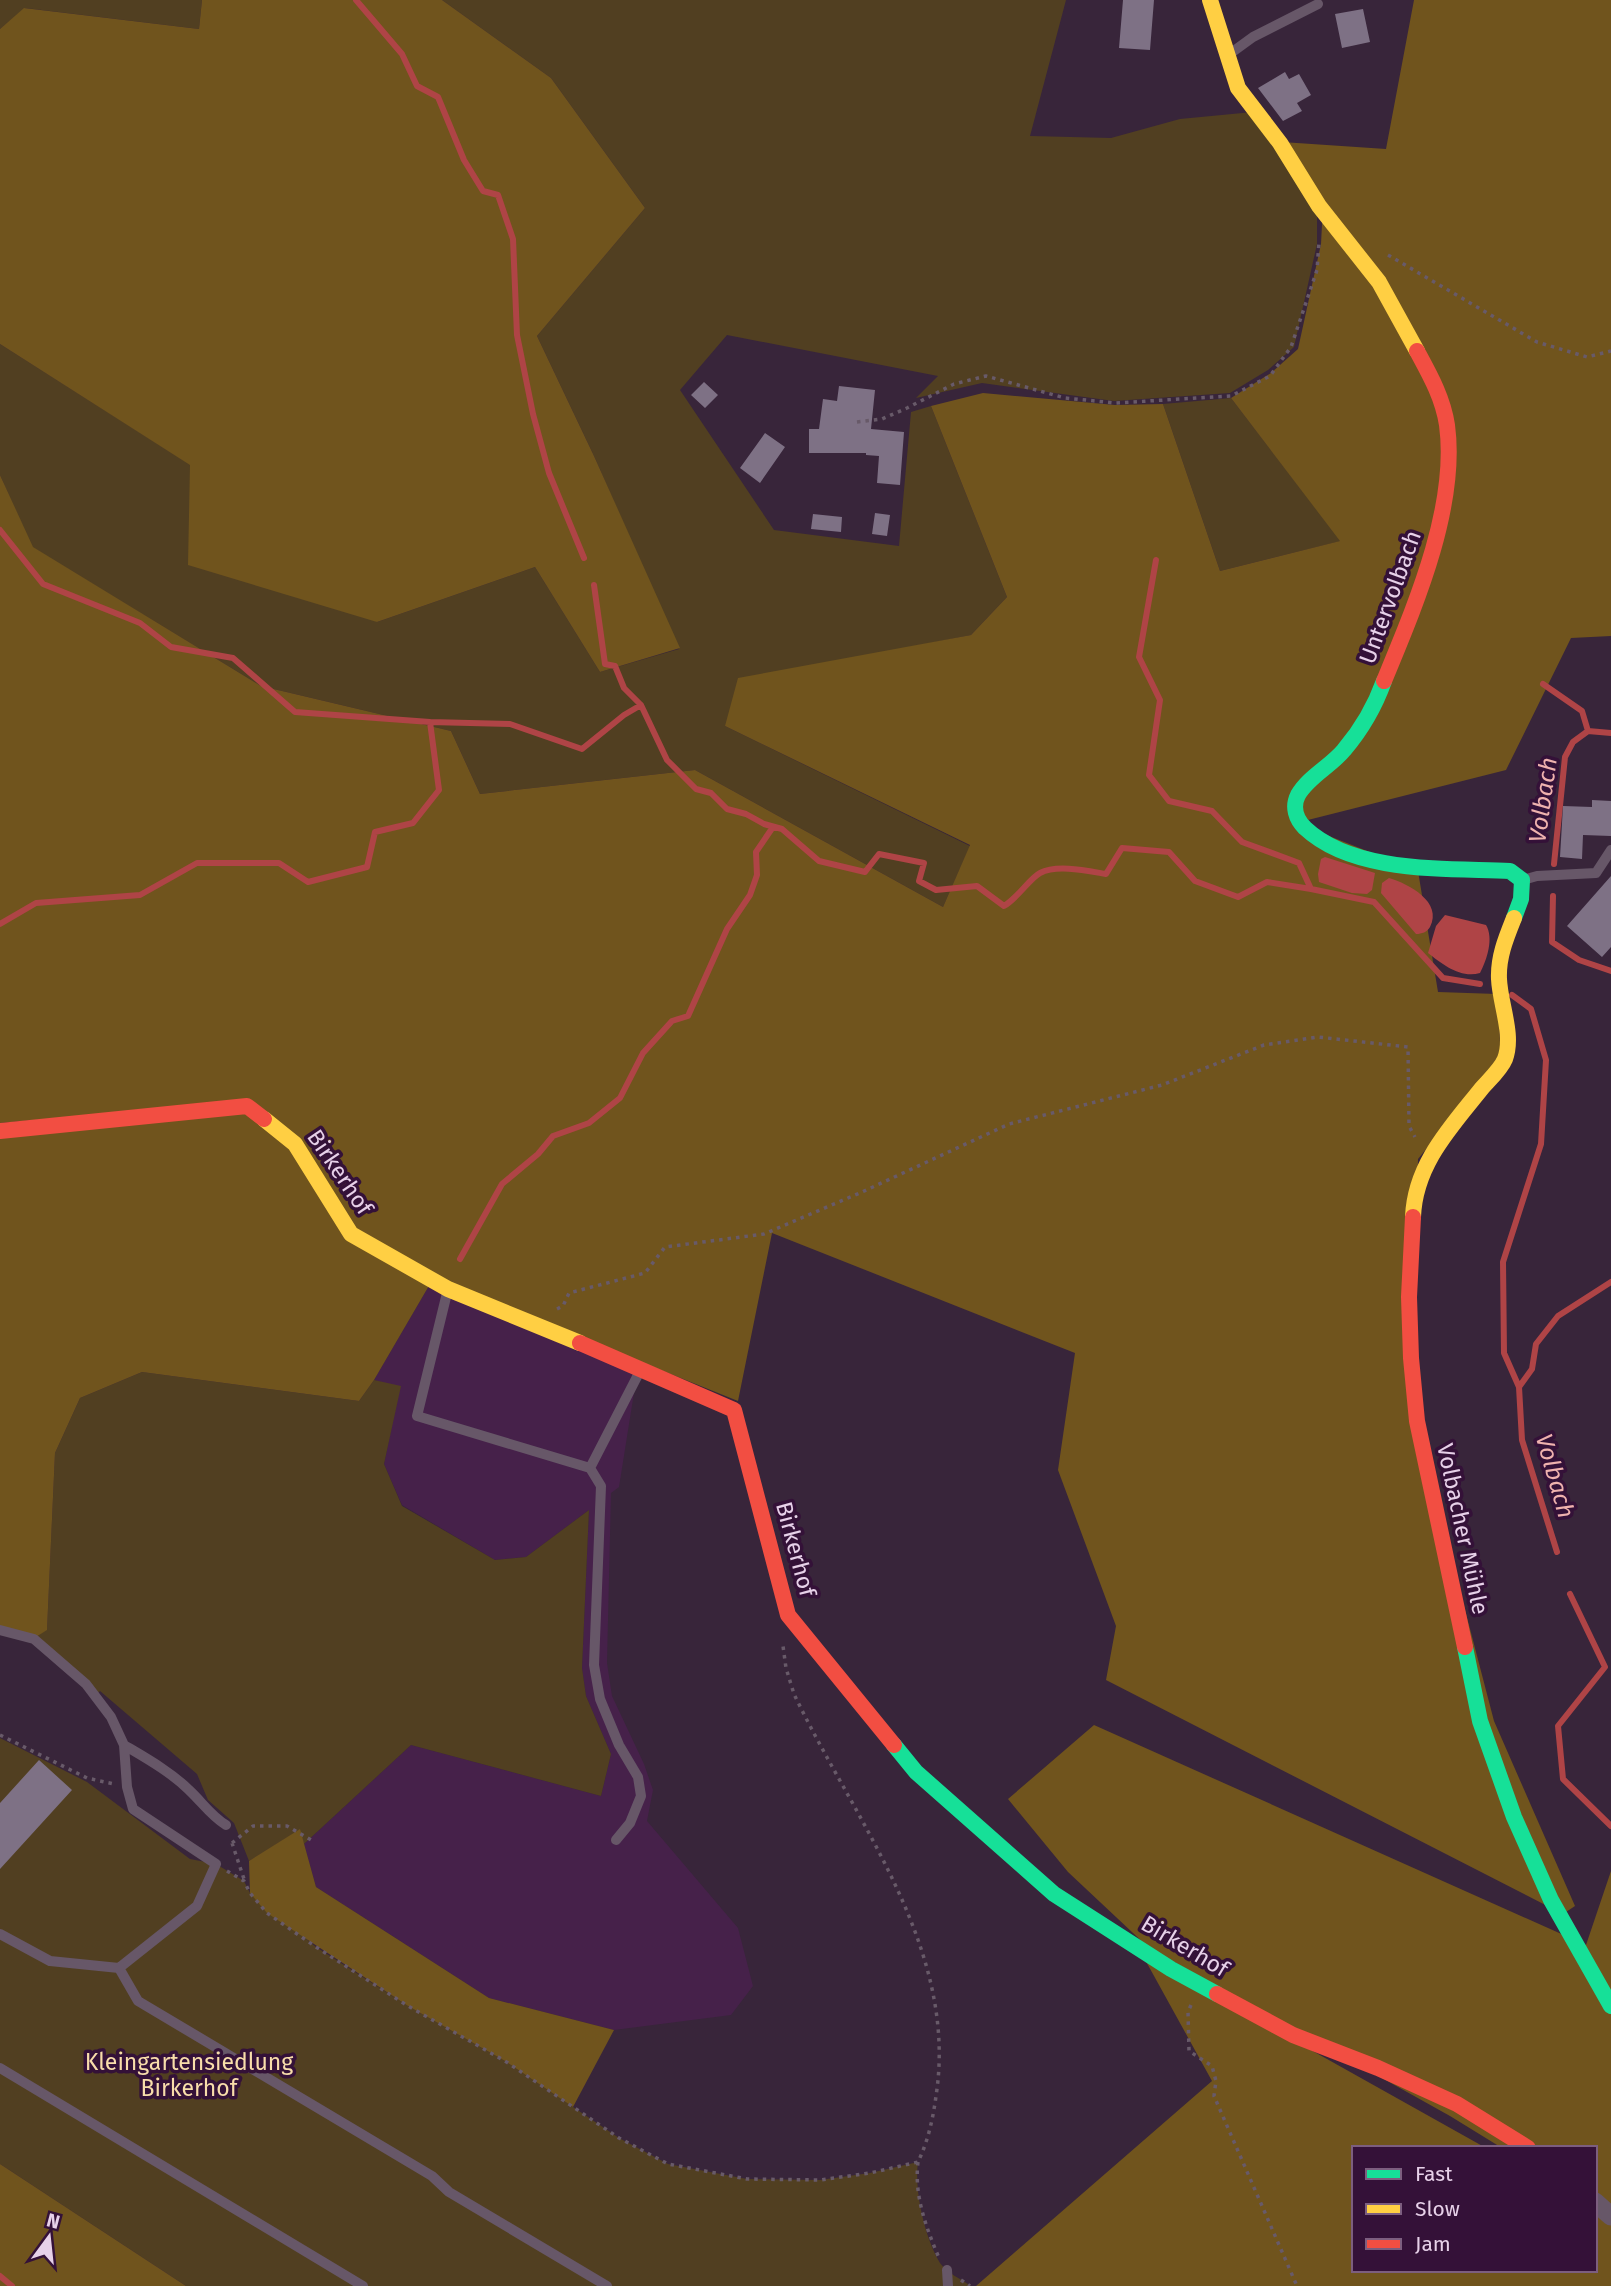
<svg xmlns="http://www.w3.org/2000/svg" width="1611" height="2286" font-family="'Fira Sans',sans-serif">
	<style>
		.built { fill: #46214a }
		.green { fill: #513f21 }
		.forest { fill: #70541d }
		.water { fill: #af4446 }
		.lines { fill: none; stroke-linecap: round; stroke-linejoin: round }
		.stream { stroke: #af4446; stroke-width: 6 }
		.building { fill: #7e7185 }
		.path { stroke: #685a69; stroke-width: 3.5; stroke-dasharray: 3.5 5; stroke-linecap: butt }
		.lane { stroke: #675768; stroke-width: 10 }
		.street { stroke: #675768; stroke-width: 19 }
		.fast { stroke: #16e098; stroke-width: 16 }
		.slow { stroke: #ffcf43; stroke-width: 16 }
		.jam { stroke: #f24e42; stroke-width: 16 }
		.labels { text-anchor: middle; stroke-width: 7; stroke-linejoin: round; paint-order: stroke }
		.street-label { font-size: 23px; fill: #e7d1e9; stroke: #341138 }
		.park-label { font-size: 23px; fill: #f8ddaa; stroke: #341138 }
		.water-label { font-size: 24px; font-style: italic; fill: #efb2ae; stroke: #341138 }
	</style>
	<rect width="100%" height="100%" fill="#38253a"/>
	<path class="built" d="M430 1284 637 1374 619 1487 611 1493 607 1663 612 1696 644 1764 653 1790 647 1821 738 1928 753 1986 731 2015 614 2030 489 1998 316 1887 304 1844 411 1745 601 1796 611 1754 586 1696 582 1668 589 1510 526 1557 495 1560 402 1505 384 1464 400 1387 374 1380Z"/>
	<path class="green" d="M0 0H202L199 29 25 8 0 29Z
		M442 0H1066L1030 136 1111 138 1180 119 1253 112 1317 209V244L1294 347 1268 370 1230 393 1114 401 982 383 916 398 938 376 727 335 680 390 774 530 899 546 911 412 931 406 1007 597 971 635 905 648 725 726 970 846 943 907 695 770 480 794 451 731 261 686 32 547 0 475V344L191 465 377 622 535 567 600 672 679 649 594 456 537 336 645 208 551 78Z
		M1231 398 1341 541 1220 571 1163 404Z
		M142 1372 359 1401 374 1380 401 1386 384 1464 402 1506 495 1560 526 1557 589 1510 582 1668 586 1696 611 1754 601 1796 411 1745 304 1844 299 1830 249 1861 234 1823 208 1800 197 1774 100 1691 96 1695 36 1637 47 1629 55 1453 80 1398Z
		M0 1738 87 1782 190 1859 216 1864 244 1881 250 1893 316 1947 408 2006 505 2061 619 2138 668 2164 747 2179 820 2180 870 2173 918 2162C914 2191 925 2238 940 2263 947 2273 961 2279 971 2286H186L0 2164Z"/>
	<path class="forest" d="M202 0H442L551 78 645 208 537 336 594 456 680 648 600 672 535 567 377 622 188 565 190 465 0 344V29L24 8 199 29Z
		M1414 0H1611V636L1571 638 1506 770 1296 823 1418 871 1438 992 1497 994 1501 1057 1418 1159 1415 1418 1494 1721 1575 1906 1563 1914 1106 1680 1116 1626 1058 1470 1075 1353 772 1233 738 1401 449 1285 353 1230 248 1102 0 1123V475L33 547 261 686 451 731 480 794 695 770 943 907 970 845 725 726 738 678 971 635 1007 597 931 406 983 393 1115 405 1163 404 1220 571 1340 541 1231 398 1271 373 1298 349 1321 244 1323 205 1282 142 1386 149Z
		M245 1111 292 1147 348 1238 430 1284 374 1380 359 1401 142 1372 80 1398 55 1453 47 1630 36 1637 0 1627V1136Z
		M1094 1725 1586 1945 1611 1871V2215L1595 2205V2148H1502L1450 2116 1149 1948 1068 1872 1008 1799Z
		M300 1829 316 1887 489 1998 614 2030 573 2107 505 2061 408 2006 267 1913 250 1893 249 1861Z
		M1143 1956 1486 2148H1354V2270H1595V2214L1611 2223V2286H976L1212 2081Z
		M0 2164 186 2286H0Z"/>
	<path class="water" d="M1325 857 1375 873 1372 890 1367 894 1352 893 1319 882 1318 874 1321 859Z
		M1389 878C1409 884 1443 902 1430 927 1427 932 1422 934 1416 934L1381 893 1382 883Z
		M1445 915 1486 925C1494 938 1487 960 1480 973 1461 979 1442 964 1428 953L1436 926Z"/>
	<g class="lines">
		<path class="stream" d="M356 0 402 54 417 86 438 97 464 160 483 191 498 195 513 239 517 335 533 414 549 473 584 558
			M0 530 43 584 140 623 171 647 233 658 295 712 430 722 510 724 582 749 624 715 641 705 667 760 696 789 711 793 727 809 746 814 764 824 782 829 819 861 865 872 879 854 924 863 919 881 936 890 977 886 1004 906C1018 898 1030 878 1040 873 1057 864 1088 871 1106 874L1122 848 1169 852 1195 881 1238 897 1267 882 1311 889 1374 902 1443 978 1480 984
			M1156 560 1139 657 1160 700 1149 775 1169 801 1212 811 1242 842 1299 863 1311 889
			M594 585 605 664 615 666 624 688 641 705
			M1543 684 1582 711 1588 731
			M1554 864 1565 757 1573 742 1588 731 1611 733
			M1553 896 1552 942 1579 960 1611 971
			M0 924 36 903 140 895 197 863H279L308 882 367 867 375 832 413 823 439 790 430 722
			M1512 995 1531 1009 1546 1060 1541 1144 1503 1262 1504 1353 1519 1387
			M460 1259 502 1184 538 1154 553 1136 589 1123 620 1098 643 1053 672 1021 688 1016 727 929 750 895 757 875 756 852 773 827
			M1557 1552 1522 1440 1519 1387 1532 1369 1536 1344 1558 1316 1611 1282
			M1570 1594 1605 1667 1558 1726 1563 1779 1611 1826
			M0 2276 12 2286"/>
	</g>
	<path class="building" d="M1123 0H1154L1150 50 1119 48Z
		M1363 9 1370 42 1342 48 1335 14Z
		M1285 72 1289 79 1299 74 1311 95 1297 103 1302 111 1283 121 1258 88Z
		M704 382 718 395 705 408 691 395Z
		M839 386 875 390 871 429 904 432 900 485 877 483 879 456 866 455V453H809V429H819L823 399 837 401Z
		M765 433 785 447 760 483 740 468Z
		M875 513 890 515 887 536 872 534Z
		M813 514 842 517 841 532 811 529Z
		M1592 800 1611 801V836L1583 835 1582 859 1560 857 1563 806 1592 807Z
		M1611 876V947L1602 957 1567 926Z
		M39 1760 72 1790 0 1869V1803Z"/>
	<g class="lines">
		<path class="path" d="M1388 255 1537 342 1587 357 1611 351
			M857 422 882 419 907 408 954 384 986 376 1065 398 1115 403 1231 396 1270 376 1291 347 1317 270 1319 242
			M557 1309 563 1306 569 1293 645 1273 665 1247 764 1234 862 1192 1009 1124 1162 1085 1264 1045 1318 1037 1408 1047 1409 1126 1415 1137
			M0 1735 87 1778 114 1784
			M232 1843 253 1826H287L313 1841
			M232 1843 244 1879
			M227 1871 244 1881 250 1893 267 1913 316 1947 408 2006 505 2061 619 2138 668 2164 747 2179 820 2180 870 2173 918 2162C928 2141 933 2119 936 2096 959 1948 854 1820 794 1694L786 1668 783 1646
			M1191 2005 1188 2012 1189 2051 1212 2066 1216 2081 1214 2096 1297 2286
			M918 2162C914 2196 926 2227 939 2258
			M961 2280 970 2286"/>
		<path class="lane" d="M1231 53 1253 37 1318 4
			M1523 880 1537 876 1596 873 1611 850
			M448 1289 417 1416 590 1468 641 1369
			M590 1468 601 1486 594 1665 600 1699 619 1745 638 1777 641 1796 630 1823 616 1840
			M0 1630 34 1639 86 1684 111 1717 124 1745 127 1787 133 1809 216 1864 197 1906 119 1968 50 1961 0 1934
			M124 1745C146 1758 171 1772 189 1790 202 1802 211 1816 226 1825
			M119 1968 138 2001 432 2176 449 2192 607 2286
			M0 2068 363 2286
			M947 2270 948 2286"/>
		<path class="street" d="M1595 2202 1611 2216"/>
		<path class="fast" d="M1384 681C1375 706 1361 730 1344 750 1331 766 1308 777 1298 795 1292 807 1296 819 1305 828 1354 874 1447 868 1510 871L1522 880 1521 899 1514 918
			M1465 1647 1480 1721 1514 1817 1551 1900 1611 2006
			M894 1745 916 1772 1054 1894 1171 1969 1217 1994"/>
		<path class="slow" d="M1210 0 1238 88 1280 143 1319 206 1379 282 1417 351
			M264 1119 295 1144 351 1234 448 1289 580 1343
			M1413 1217C1415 1164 1451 1127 1482 1088 1489 1080 1501 1069 1505 1059 1514 1035 1500 1004 1499 979 1498 957 1506 938 1514 918"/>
		<path class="jam" d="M1384 681C1415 606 1458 507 1447 425 1443 398 1430 375 1417 351
			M0 1131 247 1106 264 1119
			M1413 1217 1409 1297 1411 1358 1417 1421 1465 1647
			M580 1343 734 1410 788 1615 894 1745
			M1217 1994 1293 2035 1378 2068 1457 2104 1528 2148"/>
	</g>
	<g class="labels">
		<g class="street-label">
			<text transform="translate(1390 597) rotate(-70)" y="8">Untervolbach</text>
			<text transform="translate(340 1172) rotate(56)" y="8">Birkerhof</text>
			<text transform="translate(1463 1529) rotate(78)" y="8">Volbacher Mühle</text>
			<text transform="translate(796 1549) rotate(75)" y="8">Birkerhof</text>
			<text transform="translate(1185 1946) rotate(31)" y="8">Birkerhof</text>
		</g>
		<g class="park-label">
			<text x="189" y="2070">Kleingartensiedlung<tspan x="189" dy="26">Birkerhof</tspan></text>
		</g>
		<g class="water-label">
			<text transform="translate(1543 800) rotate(-82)" y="8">Volbach</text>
			<text transform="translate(1555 1476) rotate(74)" y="8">Volbach</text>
		</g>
	</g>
	<rect x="1352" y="2146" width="245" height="126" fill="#341138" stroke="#7c5e7f" stroke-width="2"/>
	<rect x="1366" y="2169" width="35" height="10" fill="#16e098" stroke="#7c5e7f" stroke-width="2"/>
	<text x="1415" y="2181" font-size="21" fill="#e7d1e9">Fast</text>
	<rect x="1366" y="2204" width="35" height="10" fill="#ffcf43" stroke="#7c5e7f" stroke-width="2"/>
	<text x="1415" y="2216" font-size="21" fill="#e7d1e9">Slow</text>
	<rect x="1366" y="2239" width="35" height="10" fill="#f24e42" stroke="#7c5e7f" stroke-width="2"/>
	<text x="1415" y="2251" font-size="21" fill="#e7d1e9">Jam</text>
	<g transform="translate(49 2237) rotate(15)" stroke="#341138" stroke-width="5" paint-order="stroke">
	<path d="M0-5L12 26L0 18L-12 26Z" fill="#e7d1e9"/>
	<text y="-10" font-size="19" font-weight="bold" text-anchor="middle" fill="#e7d1e9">N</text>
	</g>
</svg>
